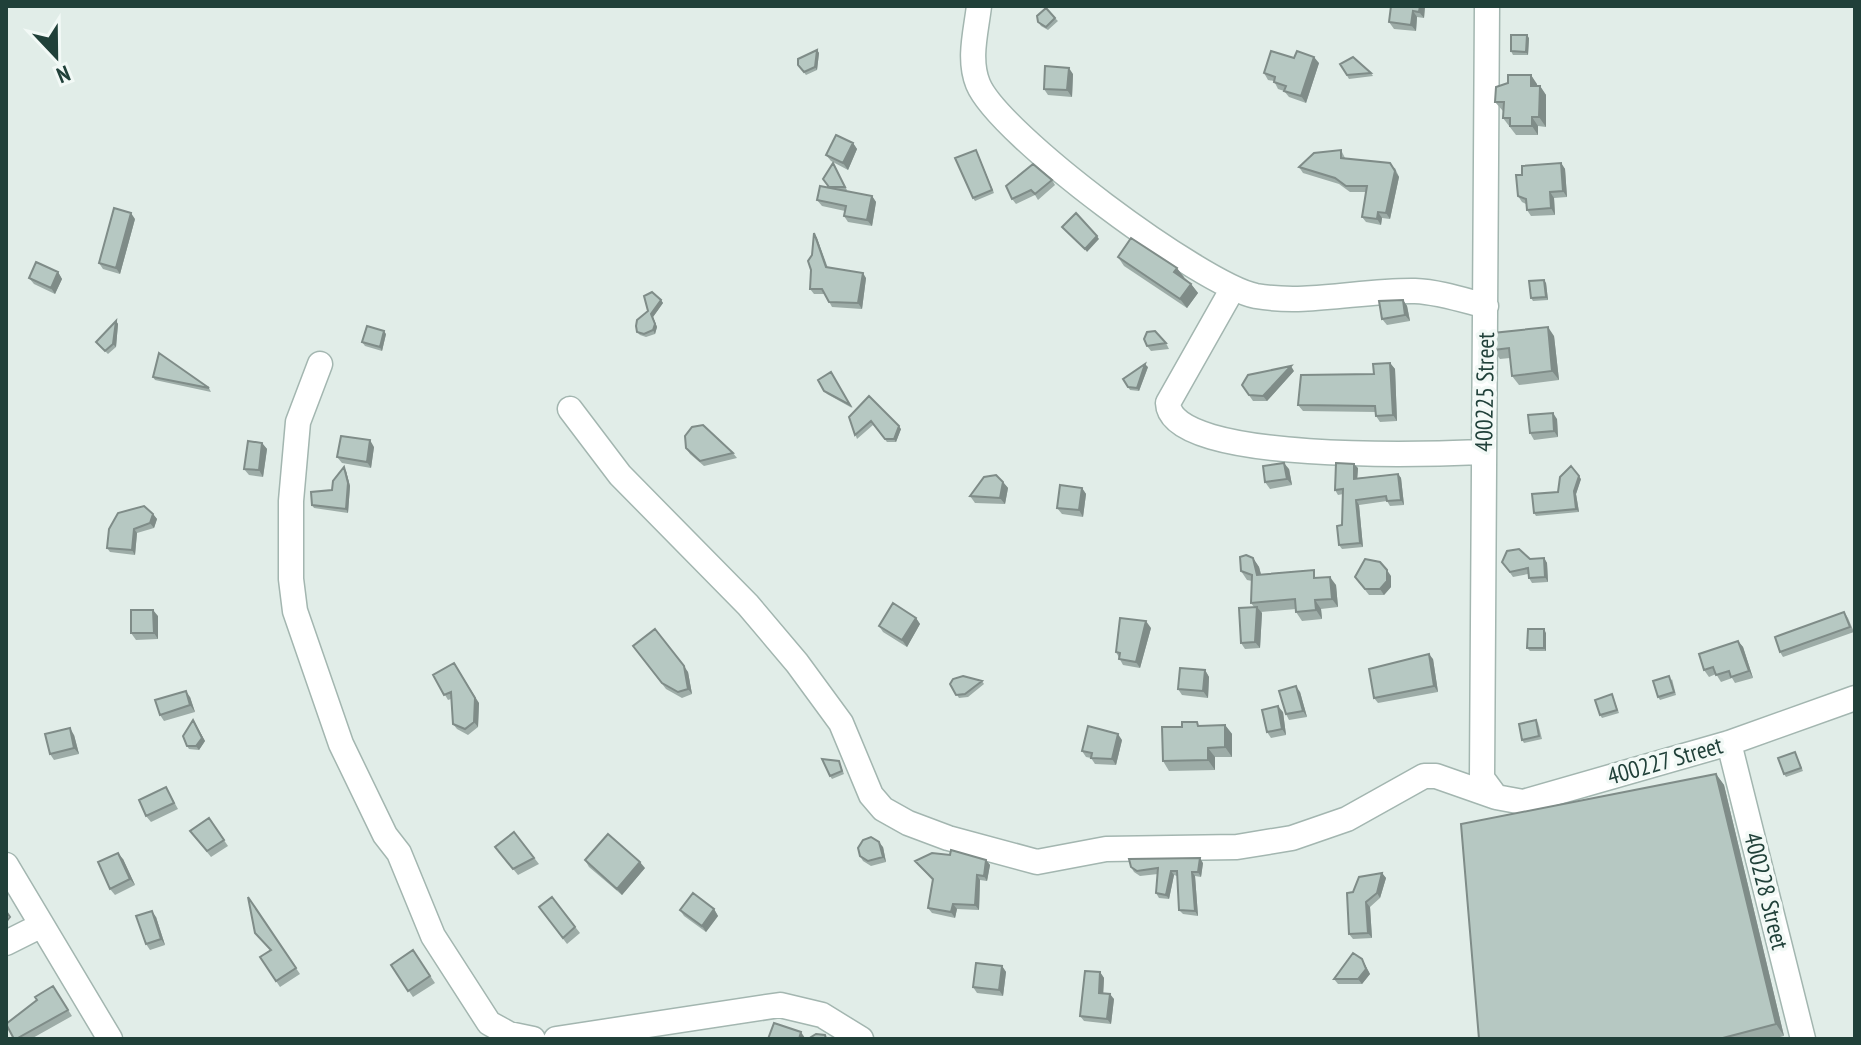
<svg xmlns="http://www.w3.org/2000/svg" width="1861" height="1045" font-family="'PT Sans Narrow',sans-serif">
	<style>
		.lines { fill: none; stroke-linecap: round; stroke-linejoin: round }
		.minor-casing { stroke: #a3b6b0; stroke-width: 27 }
		.minor { stroke: #fff; stroke-width: 24 }
		.wall { fill: #9daca7 }
		.shaded-wall { fill: #7f8c88 }
		.building { fill: #b6c8c2; stroke: #7f8c88; stroke-width: 2 }
		.labels { text-anchor: middle; stroke-width: 7; stroke-linejoin: round; paint-order: stroke }
		.street-label { font-size: 24px; fill: #204039; stroke: #f2f9f6 }
	</style>
	<rect width="100%" height="100%" fill="#e1ede8"/>
	<g class="lines">
		<g class="minor-casing">
			<path id="minor" d="M979 6C976 32 968 59 978 84 999 135 1202 285 1256 296 1308 305 1362 290 1415 291 1439 292 1463 300 1486 306
				M1487 6 1482 778 1496 797 1523 802 1729 743 1855 698
				M1233 288 1168 403C1170 464 1436 454 1483 452
				M320 364 298 422 291 501V579L295 611 341 744 385 835 399 853 433 936 489 1023 509 1034 533 1039
				M570 409 620 475 748 605 797 663 841 723 871 795 883 809 908 823 948 838 1037 862 1106 849 1237 847 1292 838 1347 819 1424 776H1436L1496 797
				M1729 743 1803 1039
				M6 865 110 1039
				M6 943 42 925
				M556 1039 780 1005 822 1015 861 1039"/>
		</g>
		<use href="#minor" class="minor"/>
	</g>
	<path class="wall" d="M1391 6H1425L1424 18 1417 17 1416 31 1394 29 1389 22Z
		M1055 18 1058 21 1048 30 1041 26 1038 22Z
		M1529 38 1528 55H1513L1511 51Z
		M817 50 819 53 817 70 806 75 798 65Z
		M1294 58 1319 63 1306 103 1289 97 1284 91 1278 89 1274 81 1268 80 1264 73Z
		M1340 64 1371 73 1373 76 1349 79Z
		M1073 74 1072 97 1048 95 1044 89Z
		M1531 75 1537 86H1540L1546 95V127L1538 126V135H1516L1503 118V111L1495 102 1508 83Z
		M853 143 857 149 848 170 831 161 826 155Z
		M1341 150 1345 158 1395 168 1399 177 1390 219 1382 218 1381 225 1366 222 1362 217 1366 192H1350L1339 184 1303 173 1299 167Z
		M978 154 994 193 975 201 973 198Z
		M1561 163 1565 169 1567 197 1554 198 1555 215 1531 216 1527 210 1526 204 1522 202 1518 196 1522 175Z
		M835 167 847 190H840L872 196 876 202 872 226 848 222 844 216 845 211 822 206 817 200 829 188Z
		M1052 180 1055 185 1038 200 1035 195 1016 204 1012 199Z
		M135 219 120 274 103 269 99 263Z
		M814 233 817 238 828 268 866 278 862 309 832 307 825 294H814L810 289Z
		M1118 257 1184 277 1191 284 1198 293 1187 308 1124 266Z
		M58 272 62 279 55 294 34 284 29 278Z
		M1546 283 1548 300 1533 301 1531 298Z
		M661 300 663 303 653 317 657 327 655 334 646 337 640 335 637 332 648 311Z
		M1403 300 1407 306 1410 321 1387 325 1382 319Z
		M116 321 118 324 116 347 108 354 96 342Z
		M386 334 382 351 365 346 362 342Z
		M1554 336 1559 380 1519 385 1512 376 1510 358 1500 359 1493 350Z
		M1166 343 1169 349 1151 351 1147 346Z
		M1390 363 1395 369 1397 421 1380 422 1376 416V412L1303 411 1298 405 1374 374Z
		M1148 367 1139 391 1130 390 1123 379Z
		M1294 371 1267 401H1253L1242 385Z
		M831 372 852 408 827 394 818 380Z
		M153 377 209 388 211 392 155 380Z
		M849 417 901 429 896 442H887L873 425 857 439Z
		M1557 419 1558 437 1534 440 1530 433Z
		M262 443 267 449 263 477 249 475 244 469Z
		M374 447 371 468 342 463 337 457Z
		M686 448 733 453 737 458 704 466 690 454Z
		M1358 468 1357 478 1398 474 1401 478 1404 505 1390 506 1387 501 1359 505 1363 547 1342 549 1339 545 1342 525 1343 494 1338 495 1335 490Z
		M1289 469 1292 485 1270 489 1265 482Z
		M346 471 350 486 348 513 314 508 312 505 332 490Z
		M1581 479 1576 494 1579 512 1536 516 1534 513 1558 492Z
		M1003 482 1008 488 1005 504 975 503 970 496Z
		M1082 488 1086 494 1083 517 1062 514 1057 508Z
		M153 514 157 519 154 528 137 533 135 555 110 552 107 548Z
		M1253 558 1259 567 1261 574 1319 578 1336 585 1338 607 1321 609 1322 619 1302 621 1296 612V609L1261 612 1262 613 1260 648 1245 649 1241 643 1254 607 1251 603 1252 581 1247 580 1241 571Z
		M1544 558 1547 563 1548 582 1532 583 1529 578 1528 574 1513 577 1502 562Z
		M1391 576V587L1384 595H1369L1355 577Z
		M1844 612 1848 618 1854 632 1783 657 1780 652Z
		M158 616V639L136 640 131 633Z
		M916 618 920 624 907 647 883 632 879 626Z
		M1151 628 1140 668 1123 665 1116 652Z
		M1546 633V651H1530L1527 648Z
		M1738 641 1743 647 1753 678 1735 683 1732 678 1721 682 1716 674 1709 677 1704 670Z
		M633 646 688 672 692 694 682 698 666 689Z
		M1433 659 1438 692 1378 703 1374 698Z
		M1205 670 1209 677 1208 698 1182 695 1178 689Z
		M433 675 479 703 478 727 468 735 457 729 453 724 451 699 448 700Z
		M1672 679 1676 695 1660 700 1658 697Z
		M982 681 984 684 968 697 959 698 950 684Z
		M1300 692 1307 717 1289 720 1286 714Z
		M1612 694 1619 713 1602 718 1600 715Z
		M190 697 195 712 164 721 160 715Z
		M1283 712 1286 735 1271 738 1267 732Z
		M1536 720 1538 723 1542 739 1524 743 1522 740Z
		M195 723 205 741 199 750 189 749 187 746Z
		M1225 725 1232 734V757H1215V770L1169 771 1163 761 1200 726Z
		M74 735 79 754 54 760 50 754Z
		M1122 740 1116 765 1095 764 1091 758 1086 757 1082 751Z
		M1795 752 1803 771 1786 777 1784 774Z
		M839 761 844 774 832 779 830 776Z
		M1716 774 1724 785 1784 1036 1772 1039H1479Z
		M166 787 178 809 151 822 146 816Z
		M209 818 228 846 211 857 190 831Z
		M514 832 539 864 518 875 495 847Z
		M883 847 886 862 871 866 863 861 860 856Z
		M123 859 135 885 115 895 110 889Z
		M585 860 645 868 622 895 589 867Z
		M986 860 990 865 987 881 980 880 979 910 957 909 955 918 932 913 928 908 933 881 915 861Z
		M1203 863 1201 877 1195 876 1198 916 1183 914 1179 910 1177 876 1174 875 1169 899 1159 898 1156 893 1158 874 1140 876 1134 872 1131 867Z
		M1382 873 1386 878 1380 898 1370 907 1372 938 1353 939 1349 934 1353 892Z
		M248 897 300 974 280 987 260 957 270 950 255 933Z
		M552 897 580 933 567 944 539 907Z
		M714 909 718 916 706 932 684 916 680 910Z
		M156 917 165 945 150 950 146 944Z
		M413 950 435 983 413 997 391 965Z
		M1362 959 1370 974 1362 984H1338L1334 979Z
		M1002 966 1006 972 1003 996 977 993 973 987Z
		M1100 972 1104 978 1103 993 1114 999 1111 1024 1084 1021 1080 1016Z
		M53 986 72 1016 31 1039H14L37 1000Z"/>
	<path class="shaded-wall" d="M1420 6H1425L1424 18 1419 12Z
		M1413 11 1417 17 1416 31 1411 25Z
		M1527 35 1529 38 1528 55 1526 52Z
		M817 50 819 53 817 70 815 67Z
		M1314 57 1319 63 1306 103 1301 96Z
		M1069 68 1073 74 1072 97 1067 90Z
		M1531 75 1537 84 1538 95 1531 86Z
		M1540 86 1546 95V127L1539 117Z
		M1532 117 1538 126V135L1532 126Z
		M853 143 857 149 848 170 843 163Z
		M1390 163 1399 177 1390 219 1386 213Z
		M1561 163 1565 169 1567 197 1563 191Z
		M1550 192 1554 198 1555 215 1551 208Z
		M872 196 876 202 872 226 867 220Z
		M1378 212 1382 218 1381 225 1377 219Z
		M131 213 135 219 120 274 116 268Z
		M814 233 817 238 829 273 826 267Z
		M1097 236 1099 239 1087 252 1085 249Z
		M1177 268 1184 277 1181 282 1174 272Z
		M58 272 62 279 55 294 51 288Z
		M863 273 866 278 862 309 858 303Z
		M1544 280 1546 283 1548 300 1546 297Z
		M1191 284 1198 293 1187 308 1180 299Z
		M661 300 663 303 653 317 657 327 655 334 653 330 651 314Z
		M1403 300 1407 306 1410 321 1405 315Z
		M116 321 118 324 116 347 113 344Z
		M1548 327 1554 336 1559 380 1552 371Z
		M384 331 386 334 382 351 380 347Z
		M1390 363 1395 369 1397 421 1393 415Z
		M1145 364 1148 367 1139 391 1137 388Z
		M1291 366 1294 371 1267 401 1263 396Z
		M1553 413 1557 419 1558 437 1554 431Z
		M899 426 901 429 896 442 894 439Z
		M370 440 374 447 371 468 367 462Z
		M262 443 267 449 263 477 259 470Z
		M1284 463 1289 469 1292 485 1287 479Z
		M1354 464 1358 468 1357 483 1354 479Z
		M344 467 346 471 350 486 348 513 346 509Z
		M1398 474 1401 478 1404 505 1401 500Z
		M1579 476 1581 479 1576 494 1579 512 1576 509 1574 491Z
		M1003 482 1008 488 1005 504 1000 498Z
		M1082 488 1086 494 1083 517 1079 510Z
		M1356 500 1359 505 1363 547 1360 543Z
		M153 514 157 519 154 528 150 523Z
		M134 529 137 533 135 555 132 550Z
		M1253 558 1259 567 1263 583 1257 575Z
		M1544 558 1547 563 1548 582 1545 577Z
		M1387 570 1391 576V587L1384 595 1380 589Z
		M1330 577 1336 585 1338 607 1332 599Z
		M1315 600 1321 609 1322 619 1316 610Z
		M1257 607 1262 613 1260 648 1255 642Z
		M153 610 158 616V639L154 633Z
		M916 618 920 624 907 647 902 640Z
		M1146 621 1151 628 1140 668 1136 662Z
		M1544 629 1546 633V651L1544 648Z
		M1738 641 1743 647 1753 678 1749 671Z
		M1429 654 1433 659 1438 692 1434 686Z
		M454 663 479 703 478 727 474 722Z
		M684 666 688 672 692 694 688 689Z
		M1205 670 1209 677 1208 698 1203 691Z
		M1296 686 1300 692 1307 717 1303 711Z
		M186 691 190 697 195 712 190 705Z
		M1278 706 1283 712 1286 735 1282 729Z
		M195 723 205 741 199 750 196 746Z
		M1225 725 1232 734V757L1225 747Z
		M70 728 74 735 79 754 74 748Z
		M1118 734 1122 740 1116 765 1112 759Z
		M1208 748 1215 757V770L1208 760Z
		M1716 774 1724 785 1784 1036 1776 1024Z
		M879 842 883 847 886 862 883 857Z
		M118 853 123 859 135 885 130 879Z
		M1200 858 1203 863 1201 877 1198 872Z
		M986 860 990 865 987 881 984 876Z
		M640 862 645 868 622 895 617 889Z
		M1171 871 1174 875 1169 899 1166 895Z
		M1192 872 1195 876 1198 916 1195 911Z
		M1382 873 1386 878 1380 898 1377 893Z
		M977 875 980 880 979 910 975 905Z
		M1366 902 1370 907 1372 938 1368 933Z
		M953 904 957 909 955 918 951 912Z
		M714 909 718 916 706 932 702 926Z
		M152 911 156 917 165 945 161 939Z
		M1362 959 1370 974 1362 984 1358 979Z
		M1002 966 1006 972 1003 996 999 990Z
		M1100 972 1104 978 1103 998 1099 993Z
		M1110 994 1114 999 1111 1024 1107 1019Z
		M801 1032 805 1038V1039H799Z"/>
	<path class="building" d="M1391 6H1420L1419 12 1413 11 1411 25 1389 22Z
		M1046 8 1055 18 1046 27 1038 22 1037 16Z
		M1511 35H1527L1526 52 1511 51Z
		M817 50 815 67 804 72 798 65V59Z
		M1271 51 1294 58 1297 51 1314 57 1301 96 1284 91 1286 86 1274 82 1275 77 1264 73Z
		M1353 57 1371 73 1347 75 1340 64Z
		M1045 66 1069 68 1067 90 1044 89Z
		M1508 75H1531V86H1540L1539 117H1532V126H1510V118H1503L1504 102H1495L1496 87 1508 83Z
		M836 135 853 143 843 163 826 155Z
		M976 150 992 190 973 198 955 158Z
		M1341 150V158L1390 163 1395 171 1386 213 1378 212 1377 219 1362 217 1367 186H1346L1335 178 1299 167 1314 153Z
		M833 163 845 187H829L823 179Z
		M1561 163 1563 191 1550 192 1551 208 1527 210 1526 199 1518 196 1516 175H1522V166Z
		M1033 164 1052 180 1035 194 1031 190 1012 199 1006 186Z
		M820 186 872 196 867 220 844 216 846 206 817 200Z
		M114 208 131 213 116 268 99 263Z
		M1076 213 1097 236 1085 249 1062 227Z
		M814 233 826 267 863 273 858 303 829 302 822 289H810L811 270 808 261 812 255Z
		M1131 238 1177 268 1174 272 1191 284 1180 299 1118 257Z
		M36 262 58 272 51 288 29 278Z
		M1544 280 1546 297 1531 298 1529 281Z
		M652 292 661 300 651 314 655 324 653 330 644 334 637 332 636 326 637 320 648 311 644 296Z
		M1403 300 1405 315 1382 319 1379 301Z
		M116 321 113 344 105 351 96 342Z
		M367 326 384 331 380 347 362 342Z
		M1548 327 1552 371 1512 376 1509 348 1493 350V333Z
		M1155 331 1166 343 1147 346 1144 339 1147 332Z
		M159 353 209 388 153 377Z
		M1390 363 1393 415 1376 416 1375 406 1298 405 1301 375 1374 374 1373 364Z
		M1145 364 1137 388 1128 387 1123 379Z
		M1291 366 1263 396 1249 395 1242 385 1248 375Z
		M831 372 850 405 824 391 818 380Z
		M869 396 899 426 894 439H885L871 421 855 435 849 417Z
		M1553 413 1554 431 1530 433 1528 415Z
		M703 425 733 453 700 461 686 448 685 436 692 427Z
		M341 436 370 440 367 462 337 457Z
		M248 441 262 443 259 470 244 469Z
		M1284 463 1287 479 1265 482 1263 466Z
		M1336 463 1354 464V479L1398 474 1401 500 1387 501 1386 496 1356 500 1360 543 1339 545 1337 526 1342 525 1343 489 1335 490Z
		M1571 466 1579 476 1574 491 1576 509 1534 513 1532 494 1558 492 1560 477Z
		M344 467 348 483 346 509 312 505 311 492 332 490 333 481Z
		M996 475 1003 482 1000 498 970 496 984 477Z
		M1060 485 1082 488 1079 510 1057 508Z
		M144 506 153 514 150 523 134 529 132 550 107 548 109 529 118 513Z
		M1519 549 1530 559 1544 558 1545 577 1529 578 1528 568 1510 572 1502 562 1507 551Z
		M1246 555 1253 558 1257 575 1314 570V578L1330 577 1332 599 1315 600 1316 610 1296 612 1295 599 1251 603 1252 575 1241 571 1240 557Z
		M1365 559 1380 562 1387 570V581L1380 589H1365L1355 577Z
		M893 603 916 618 902 640 879 626Z
		M1257 607 1255 642 1241 643 1239 608Z
		M131 610H153L154 633H131Z
		M1844 612 1850 627 1780 652 1775 637Z
		M1120 618 1146 621 1136 662 1119 659 1120 653 1116 652Z
		M655 629 684 666 688 689 678 692 662 683 633 646Z
		M1528 629H1544V648H1527Z
		M1738 641 1749 671 1731 677 1729 671 1716 675 1713 667 1704 670 1699 654Z
		M1429 654 1434 686 1374 698 1369 669Z
		M454 663 475 698 474 722 465 729 453 724 451 692 444 695 433 675Z
		M1180 668 1205 670 1203 691 1178 689Z
		M963 676 982 681 965 694 956 695 950 684 953 679Z
		M1669 676 1674 692 1658 697 1653 681Z
		M1296 686 1303 711 1286 714 1279 691Z
		M186 691 190 705 160 715 155 700Z
		M1612 694 1617 710 1600 715 1595 700Z
		M1278 706 1282 729 1267 732 1262 710Z
		M193 720 202 738 196 746H187L183 736Z
		M1536 720 1539 736 1522 740 1519 724Z
		M1182 722H1197L1198 726 1225 725V747L1208 748V760L1163 761 1162 727H1182Z
		M1088 726 1118 734 1112 759 1091 758 1092 753 1082 751Z
		M70 728 74 748 50 754 45 734Z
		M1795 752 1801 768 1784 774 1778 758Z
		M822 759 839 761 842 771 830 776Z
		M1716 774 1776 1024 1719 1039H1479L1461 824Z
		M166 787 174 803 146 816 139 800Z
		M209 818 224 840 207 851 190 831Z
		M514 832 534 858 513 869 495 847Z
		M608 834 640 862 617 889 585 860Z
		M871 837 879 842 883 857 868 861 860 856 858 848 863 840Z
		M951 850 986 860 984 876 977 875 975 905 953 904 951 912 928 908 933 879 915 861 932 853 950 855Z
		M118 853 130 879 110 889 98 862Z
		M1200 858 1198 872H1192L1195 911 1179 910 1177 871H1171L1166 895 1156 893 1158 868 1137 871 1131 867 1129 859Z
		M1382 873 1377 893 1366 902 1368 933 1349 934 1347 893 1353 892 1359 877Z
		M693 893 714 909 702 926 680 910Z
		M248 897 296 968 276 981 260 957 271 950 255 933Z
		M552 897 575 927 563 938 539 907Z
		M6 911 10 917 6 922Z
		M152 911 161 939 146 944 136 916Z
		M413 950 430 976 408 991 391 965Z
		M1353 953 1362 959 1366 969 1358 979H1334Z
		M976 963 1002 966 999 990 973 987Z
		M1085 971 1100 972 1099 993 1110 994 1107 1019 1080 1016Z
		M53 986 68 1010 16 1039H14L6 1024 37 1000 35 997Z
		M774 1023 801 1032 799 1039H768Z
		M816 1034 825 1035 826 1039H808Z"/>
	<g class="labels">
		<g class="street-label">
			<text transform="translate(1485 392) rotate(-89)" y="8">400225 Street</text>
			<text transform="translate(1665 761) rotate(-16)" y="8">400227 Street</text>
			<text transform="translate(1766 891) rotate(76)" y="8">400228 Street</text>
		</g>
	</g>
	<rect width="1861" height="1045" fill="none" stroke="#204039" stroke-width="16"/>
	<g transform="translate(56 56) rotate(158)" stroke="#f2f9f6" stroke-width="6" paint-order="stroke">
	<path d="M0-6L14 30L0 20L-14 30Z" fill="#204039"/>
	<text y="-12" font-size="22" font-weight="bold" text-anchor="middle" fill="#204039">N</text>
	</g>
</svg>
